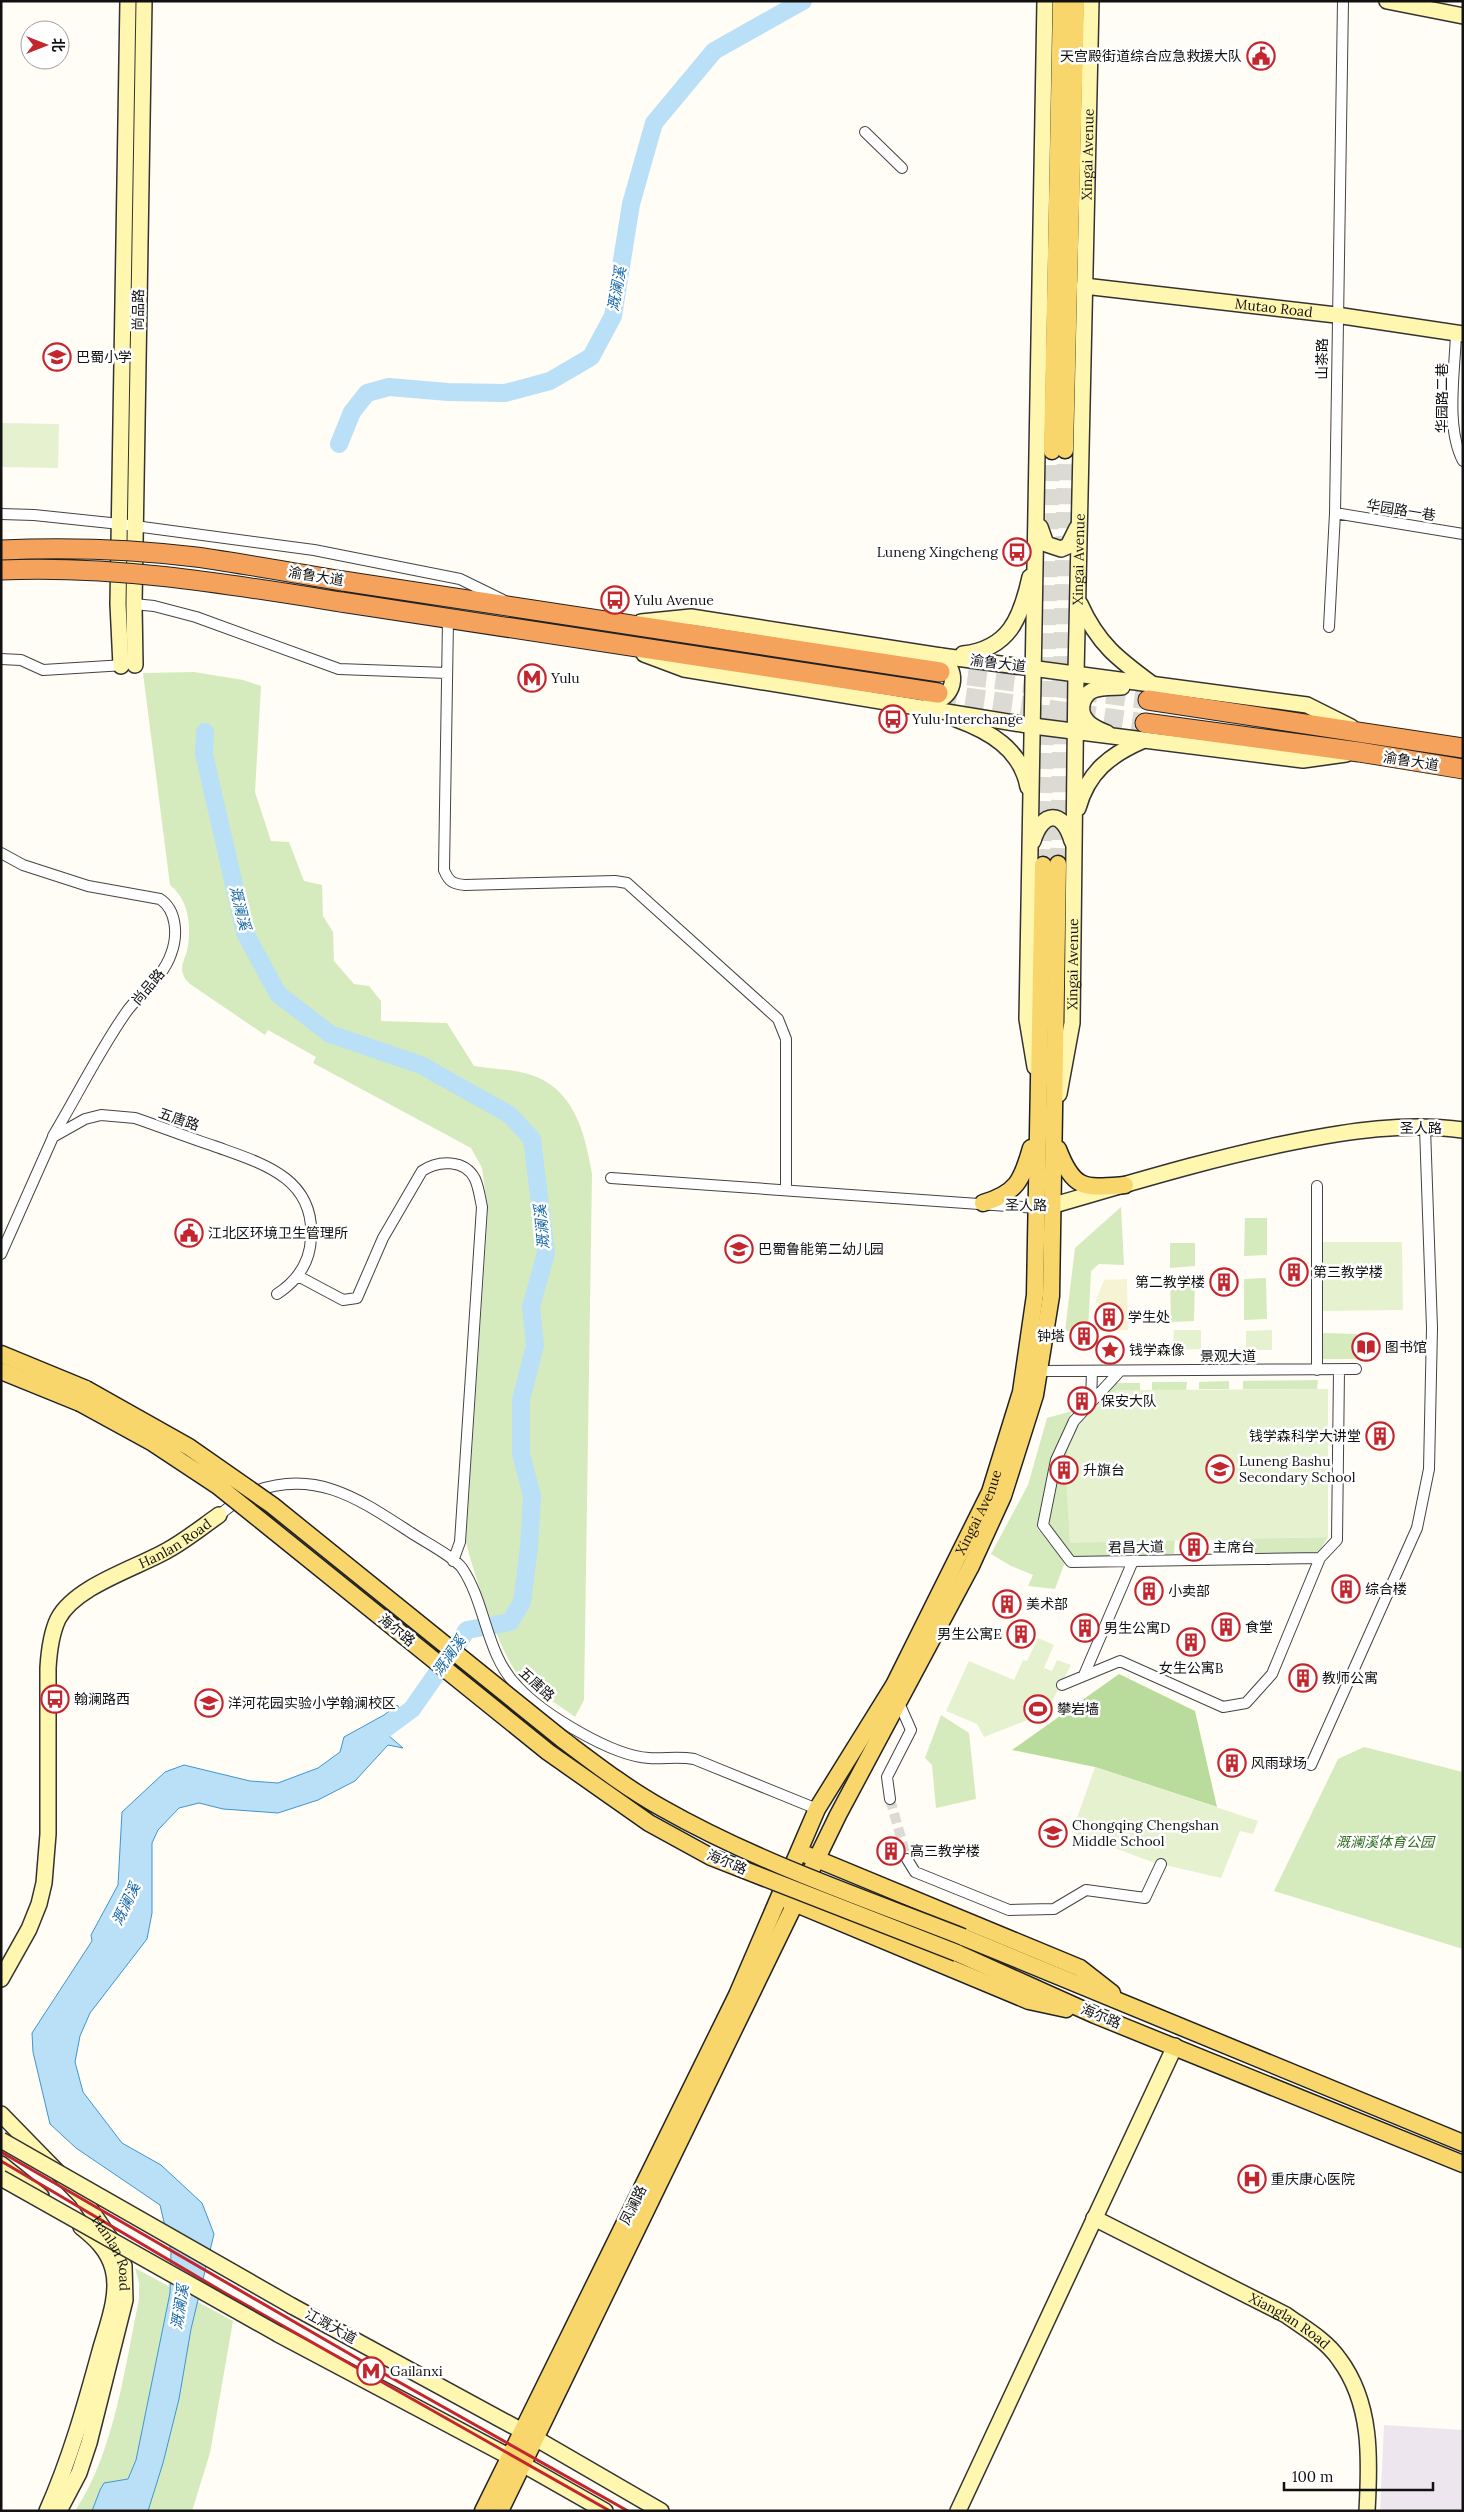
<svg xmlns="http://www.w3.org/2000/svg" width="1464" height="2512" font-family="Lora,'Noto Sans SC',serif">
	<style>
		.industrial { fill: #eee6ef }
		.farmland { fill: #f6f3d4 }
		.green { fill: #d5ebbd }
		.forest { fill: #b9dc9c }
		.pitch { fill: #e6f2cf }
		.water { fill: #b9e0f7; stroke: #3f96cf }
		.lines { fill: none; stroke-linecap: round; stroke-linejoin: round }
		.river { stroke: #b9e0f7; stroke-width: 18 }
		.street-tunnel { stroke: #dbdad3; stroke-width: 10; stroke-dasharray: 10 5; stroke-linecap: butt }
		.primary-tunnel { stroke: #dbdad3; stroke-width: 16; stroke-dasharray: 16 8; stroke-linecap: butt }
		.highway-tunnel { stroke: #dbdad3; stroke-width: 19; stroke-dasharray: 19 9; stroke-linecap: butt }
		.street-casing { stroke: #444; stroke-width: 12 }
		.secondary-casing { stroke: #333; stroke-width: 18 }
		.primary-casing { stroke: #222; stroke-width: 19 }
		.highway-casing { stroke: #222; stroke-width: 21 }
		.street { stroke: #fff; stroke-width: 10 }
		.secondary { stroke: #fff6b0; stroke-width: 15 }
		.primary { stroke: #f9d66b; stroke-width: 16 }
		.highway { stroke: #f5a25d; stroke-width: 19 }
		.rail { stroke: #c4262e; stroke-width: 3 }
		.secondary-bridge-casing { stroke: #333; stroke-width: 18; stroke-linecap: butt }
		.primary-bridge-casing { stroke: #222; stroke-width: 19; stroke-linecap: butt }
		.highway-bridge-casing { stroke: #222; stroke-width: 21; stroke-linecap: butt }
		.secondary-bridge { stroke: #fff6b0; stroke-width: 15 }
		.primary-bridge { stroke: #f9d66b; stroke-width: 16 }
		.highway-bridge { stroke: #f5a25d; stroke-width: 19 }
		.labels { text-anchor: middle; stroke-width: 5; stroke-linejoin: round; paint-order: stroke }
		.poi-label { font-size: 14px; fill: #111; stroke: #fff; text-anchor: start }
		.street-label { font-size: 14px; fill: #111; stroke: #fff }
		.park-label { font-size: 14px; font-style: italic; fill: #2f6b1f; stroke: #fff }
		.water-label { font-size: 15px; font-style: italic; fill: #1768a6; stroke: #fff }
	</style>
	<rect width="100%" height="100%" fill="#fffdf5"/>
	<path class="industrial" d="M1384 2425 1463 2430V2511H1380Z"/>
	<path class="farmland" d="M1127 1279 1128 1330 1098 1331 1099 1303H1095L1104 1280Z"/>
	<path class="green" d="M194 672 243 680 261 686 255 792 271 841 289 842 304 881 322 885 323 916 333 932 334 961 354 984 369 986 381 1001V1021L447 1023 474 1066C492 1069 511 1069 528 1074 574 1087 585 1133 592 1174L584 1700 575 1717C559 1705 529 1687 517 1673 500 1652 472 1569 466 1542L488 1211 482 1168 471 1148 313 1063 316 1057 268 1030 265 1035 190 984C187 981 184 978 183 974 180 966 185 959 187 951 192 927 189 900 170 885L143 673Z
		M1121 1207 1124 1265 1099 1264 1091 1271 1088 1331H1065L1075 1248Z
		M1245 1218H1267V1255L1244 1256Z
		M1170 1243H1195V1266L1170 1268Z
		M1195 1277 1194 1321 1171 1322 1170 1278Z
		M1266 1278 1267 1319 1244 1320V1279Z
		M1323 1333 1357 1334 1356 1359H1322Z
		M1318 1380 1317 1389H1243V1381Z
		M1229 1381V1389H1199V1382Z
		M1152 1382H1187L1186 1390H1152Z
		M1114 1383H1140V1390H1118L1100 1401Z
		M1072 1411 1052 1460 1037 1528 1065 1562 1055 1589 1028 1586 1033 1575 1011 1566 991 1554 1028 1485 1047 1418Z
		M1069 1441 1068 1462 1060 1463V1477H1068L1070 1542 1175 1539 1174 1554 1072 1557 1050 1525V1509L1058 1462Z
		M1328 1537 1318 1553 1213 1554 1215 1539Z
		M941 1715 969 1733 976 1799 936 1808 932 1765 925 1758Z
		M1364 1747 1463 1772V1949L1274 1891 1338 1759Z
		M135 2268 233 2321 210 2453 192 2511H75C114 2453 125 2367 139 2299V2283Z"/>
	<path class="forest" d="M1119 1674 1195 1711 1217 1807 1095 1767 1012 1750Z"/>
	<path class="pitch" d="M1 423 59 424 58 468 1 467Z
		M1323 1242H1402L1403 1310 1323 1311Z
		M1174 1330H1201V1349L1173 1350Z
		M1272 1330V1350H1246V1331Z
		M1328 1389V1537L1070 1543C1069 1515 1063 1468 1069 1442 1074 1423 1102 1400 1118 1390Z
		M1038 1638 1054 1645 1044 1668 1052 1671 1057 1660 1071 1665 1046 1713 984 1737 977 1724 946 1711 969 1661 1014 1680 1023 1660 1027 1661Z
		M1095 1767 1258 1821 1253 1834 1240 1831 1221 1878 1152 1862 1072 1832Z"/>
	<path class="water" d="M397 1705 409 1719 389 1736 403 1748 388 1745 355 1781 318 1800 278 1813 223 1809 199 1803 179 1808 158 1830 152 1843V1913L147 1939 90 2013 80 2036 75 2062 83 2092 122 2143 161 2165 202 2203 214 2234 191 2329 179 2399 163 2463 148 2511H92L100 2490 104 2483 128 2479 136 2460 170 2293 171 2252 160 2205 76 2148 50 2124 33 2052 32 2033 92 1941 91 1935 118 1885 122 1812 165 1772 184 1765 250 1781 278 1783 318 1768 340 1752 344 1737 384 1715Z"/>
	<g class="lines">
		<path class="river" d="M339 444 352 412 367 393 389 387 448 392 505 393 550 381 591 357 613 316 631 204 654 123 714 51 803 1
			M205 732 204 754 245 933 278 994 330 1034 421 1065 510 1115 532 1139 546 1253 531 1307 535 1345 521 1400V1454L532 1496 529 1547 522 1602 510 1622 467 1630 412 1709 385 1729"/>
		<path class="street-tunnel" d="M890 1799 907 1859"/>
		<path class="primary-tunnel" d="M1058 864 1065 450
			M1043 865 1052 451"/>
		<path class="highway-tunnel" d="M940 672 1148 700
			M938 693 1145 723"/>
		<g class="street-casing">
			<path id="street" d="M865 132 902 168
				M1456 333C1455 371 1445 427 1463 461
				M1335 513 1463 534
				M1 514 34 515 120 524 314 550 460 579 503 600
				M134 604 154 606 196 617 339 669 447 673
				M448 620 444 870C449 882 453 884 465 885L615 881 627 883 778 1019 786 1039V1189
				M1329 627 1335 513 1343 1
				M1 659 21 660 43 670 125 665
				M1 853 23 865 88 886 160 899C177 910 178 936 171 954 162 980 139 993 125 1014 98 1053 77 1096 53 1136
				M611 1178 1036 1208
				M1317 1186V1370
				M1 1254 53 1137 85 1119 101 1115 135 1118C161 1127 187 1137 214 1146 261 1163 315 1177 311 1238 310 1262 297 1281 277 1294
				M298 1276 343 1300 357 1298 383 1238 422 1171C438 1160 465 1159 475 1179 479 1188 480 1198 482 1207L460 1542 453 1561
				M1039 1371 1356 1369
				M1120 1371 1074 1421 1056 1460 1043 1525 1071 1562 1320 1558 1337 1540 1339 1370
				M1091 1402 1092 1371
				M219 1515C229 1508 241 1496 253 1492 315 1468 359 1499 410 1532 423 1541 453 1556 462 1568 487 1605 485 1654 518 1687 543 1714 612 1756 649 1758 665 1759 678 1756 694 1759L817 1809
				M1084 1675 1133 1561
				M1062 1685 1120 1661 1223 1707 1246 1703 1272 1674 1320 1558
				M1311 1765 1417 1528 1429 1469 1432 1328 1425 1128
				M890 1799 887 1777 911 1730 899 1703
				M907 1859 915 1872 1009 1910 1054 1909 1086 1890 1145 1898 1161 1864"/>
		</g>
		<g class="secondary-casing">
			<g id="secondary">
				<path d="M1387 1 1463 16"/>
				<path id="s1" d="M1084 286 1336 315 1463 334"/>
				<path d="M1040 527 1046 544 1061 549 1068 546 1077 528"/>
				<path d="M1080 604C1098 644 1118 659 1152 684"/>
				<path d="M641 622 691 617 941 656 1307 705 1351 727"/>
				<path d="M644 654 684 669 1033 726 1303 760 1346 754"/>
				<path d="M963 654C1009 649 1021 618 1030 577"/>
				<path d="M135 665 134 604 144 1"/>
				<path d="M121 666 118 604 128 1"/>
				<path d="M930 704C955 696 960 675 941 656"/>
				<path d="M956 719C989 731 1021 749 1028 787"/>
				<path d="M1107 733C1100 730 1091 727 1086 720 1077 709 1083 692 1097 689 1105 687 1114 687 1122 687"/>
				<path d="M1078 808C1088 772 1110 755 1142 741"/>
				<path d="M1033 841C1042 811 1063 809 1072 841"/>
				<path d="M1035 1067 1027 1019 1045 1"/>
				<path id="s2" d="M1059 1094 1072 1023 1076 674 1091 1"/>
				<path d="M1042 1207 1054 1205C1134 1182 1212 1158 1293 1142 1348 1131 1406 1122 1463 1130"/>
				<path id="s3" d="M1 1979 29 1929 39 1904 44 1883 48 1834V1668C49 1651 51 1634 58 1619 75 1586 137 1568 168 1550 186 1540 202 1527 219 1515"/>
				<path id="s4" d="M1 2114 82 2197 116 2247 124 2266 125 2300 89 2443 79 2473 59 2511"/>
				<path d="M1 2164 41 2196"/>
				<path id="s5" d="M1094 2218 1286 2315C1304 2328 1326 2340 1339 2359 1372 2403 1370 2459 1367 2511"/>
				<path d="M292 2306 535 2438 661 2511"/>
				<path d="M278 2334 508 2456 605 2511"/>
				<path d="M47 2511C70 2459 85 2406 100 2351 107 2326 120 2295 113 2269 108 2250 95 2238 81 2227"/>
				<path d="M958 2511 1175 2046"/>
			</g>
		</g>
		<g class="primary-casing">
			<g id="primary">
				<path d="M1065 450 1076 1"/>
				<path d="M1052 451 1061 1"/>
				<path d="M1058 1149C1074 1191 1085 1188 1125 1185"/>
				<path d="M983 1203C1017 1193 1022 1180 1031 1148"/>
				<path d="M1 1354 86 1389"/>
				<path d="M1 1371 80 1403"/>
				<path d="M807 1855 1080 1968 1112 1993"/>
				<path d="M787 1900 1029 2001 1066 2009"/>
				<path d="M963 1937 1463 2143"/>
				<path d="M957 1953 1095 2015 1463 2164"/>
				<path id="s6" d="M483 2511 737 1995 817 1809 894 1685 990 1492 1021 1392 1035 1295 1043 865"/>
				<path d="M500 2511 838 1815 971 1566 1003 1496 1035 1395 1051 1296 1058 864"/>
			</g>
		</g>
		<g class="highway-casing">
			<path id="highway" d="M343 581 940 672
				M341 602 938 693
				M1148 700 1463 748
				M1145 723 1359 752 1463 769"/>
		</g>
		<use href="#street" class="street"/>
		<use href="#secondary" class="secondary"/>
		<use href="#primary" class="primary"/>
		<use href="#highway" class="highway"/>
		<path class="rail" d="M1 2152 374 2368 628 2511
			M1 2161 225 2293 610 2511"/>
		<g class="secondary-bridge-casing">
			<path id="secondary-bridge" d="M1 2140 292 2306
				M1 2178 278 2334"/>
		</g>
		<g class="primary-bridge-casing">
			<path id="primary-bridge" d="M86 1389 189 1447 272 1505 562 1739C594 1763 626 1788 662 1808 757 1862 861 1897 963 1937
				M80 1403 153 1443 218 1486 548 1752 649 1823 711 1857 957 1953"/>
		</g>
		<g class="highway-bridge-casing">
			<path id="highway-bridge" d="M1 550C66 547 131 549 196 557 245 564 294 573 343 581
				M1 570C116 565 228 584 341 602"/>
		</g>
		<use href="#secondary-bridge" class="secondary-bridge"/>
		<use href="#primary-bridge" class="primary-bridge"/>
		<use href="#highway-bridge" class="highway-bridge"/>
	</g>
	<defs>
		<g id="civic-ring" transform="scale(1.4375)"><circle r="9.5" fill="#fff" stroke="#c4262e" stroke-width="1.5"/><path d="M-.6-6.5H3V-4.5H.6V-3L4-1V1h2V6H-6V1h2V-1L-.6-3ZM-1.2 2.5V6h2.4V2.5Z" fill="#c4262e"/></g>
		<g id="school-ring" transform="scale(1.4375)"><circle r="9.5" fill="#fff" stroke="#c4262e" stroke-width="1.5"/><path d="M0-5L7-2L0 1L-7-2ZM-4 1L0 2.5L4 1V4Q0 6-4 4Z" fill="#c4262e"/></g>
		<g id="bus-ring" transform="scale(1.4375)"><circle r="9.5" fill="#fff" stroke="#c4262e" stroke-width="1.5"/><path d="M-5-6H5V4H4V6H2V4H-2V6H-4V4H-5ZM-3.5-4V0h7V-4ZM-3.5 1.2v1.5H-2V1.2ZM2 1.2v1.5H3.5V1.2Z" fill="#c4262e"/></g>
		<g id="metro-ring" transform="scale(1.4375)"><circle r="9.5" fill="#fff" stroke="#c4262e" stroke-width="1.5"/><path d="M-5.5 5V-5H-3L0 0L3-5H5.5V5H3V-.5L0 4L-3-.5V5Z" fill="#c4262e"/></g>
		<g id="building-ring" transform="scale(1.4375)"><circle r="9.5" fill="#fff" stroke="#c4262e" stroke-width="1.5"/><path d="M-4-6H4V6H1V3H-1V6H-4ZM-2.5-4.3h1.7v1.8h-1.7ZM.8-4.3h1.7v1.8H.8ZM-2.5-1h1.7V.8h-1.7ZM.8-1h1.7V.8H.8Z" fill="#c4262e"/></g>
		<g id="library-ring" transform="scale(1.4375)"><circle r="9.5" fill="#fff" stroke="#c4262e" stroke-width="1.5"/><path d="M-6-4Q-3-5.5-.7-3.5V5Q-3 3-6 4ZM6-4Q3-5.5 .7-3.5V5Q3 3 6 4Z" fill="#c4262e"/></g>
		<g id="sight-ring" transform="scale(1.4375)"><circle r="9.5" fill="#fff" stroke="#c4262e" stroke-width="1.5"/><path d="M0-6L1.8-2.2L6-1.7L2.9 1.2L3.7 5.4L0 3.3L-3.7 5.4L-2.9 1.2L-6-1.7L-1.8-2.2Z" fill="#c4262e"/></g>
		<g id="stadium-ring" transform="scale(1.4375)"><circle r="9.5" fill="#fff" stroke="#c4262e" stroke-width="1.5"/><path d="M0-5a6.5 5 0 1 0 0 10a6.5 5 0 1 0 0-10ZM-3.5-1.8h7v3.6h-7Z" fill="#c4262e"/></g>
		<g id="hospital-ring" transform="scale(1.4375)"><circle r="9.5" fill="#fff" stroke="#c4262e" stroke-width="1.5"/><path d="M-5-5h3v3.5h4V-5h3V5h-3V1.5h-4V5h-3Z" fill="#c4262e"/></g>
	</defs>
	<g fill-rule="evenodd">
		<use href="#civic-ring" x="1261" y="56"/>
		<use href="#school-ring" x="57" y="357"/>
		<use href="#bus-ring" x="1017" y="552"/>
		<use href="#bus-ring" x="615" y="600"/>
		<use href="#metro-ring" x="532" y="678"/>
		<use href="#bus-ring" x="893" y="719"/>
		<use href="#civic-ring" x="189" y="1233"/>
		<use href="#school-ring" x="739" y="1249"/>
		<use href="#building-ring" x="1294" y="1272"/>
		<use href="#building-ring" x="1224" y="1282"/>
		<use href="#building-ring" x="1109" y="1317"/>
		<use href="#building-ring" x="1084" y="1336"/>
		<use href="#library-ring" x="1366" y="1347"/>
		<use href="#sight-ring" x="1110" y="1350"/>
		<use href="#building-ring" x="1082" y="1401"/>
		<use href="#building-ring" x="1380" y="1436"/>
		<use href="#school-ring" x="1220" y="1469"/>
		<use href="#building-ring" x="1064" y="1470"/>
		<use href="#building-ring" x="1194" y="1547"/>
		<use href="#building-ring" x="1346" y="1589"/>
		<use href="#building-ring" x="1149" y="1591"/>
		<use href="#building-ring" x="1007" y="1604"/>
		<use href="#building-ring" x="1226" y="1627"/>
		<use href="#building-ring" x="1085" y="1628"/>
		<use href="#building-ring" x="1021" y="1634"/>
		<use href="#building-ring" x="1191" y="1642"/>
		<use href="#building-ring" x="1303" y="1678"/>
		<use href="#bus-ring" x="55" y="1699"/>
		<use href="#school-ring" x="209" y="1703"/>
		<use href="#stadium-ring" x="1038" y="1709"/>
		<use href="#building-ring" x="1232" y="1763"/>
		<use href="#school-ring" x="1053" y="1833"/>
		<use href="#building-ring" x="891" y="1851"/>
		<use href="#hospital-ring" x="1252" y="2179"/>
		<use href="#metro-ring" x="371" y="2371"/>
	</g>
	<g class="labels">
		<g class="poi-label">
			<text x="1242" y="61" text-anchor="end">天宫殿街道综合应急救援大队</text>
			<text x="76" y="362">巴蜀小学</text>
			<text x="998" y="557" text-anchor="end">Luneng Xingcheng</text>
			<text x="634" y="605">Yulu Avenue</text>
			<text x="551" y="683">Yulu</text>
			<text x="912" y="724">Yulu Interchange</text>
			<text x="208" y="1238">江北区环境卫生管理所</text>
			<text x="758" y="1254">巴蜀鲁能第二幼儿园</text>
			<text x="1313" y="1277">第三教学楼</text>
			<text x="1205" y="1287" text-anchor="end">第二教学楼</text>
			<text x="1128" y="1322">学生处</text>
			<text x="1065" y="1341" text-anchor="end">钟塔</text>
			<text x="1385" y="1352">图书馆</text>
			<text x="1129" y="1355">钱学森像</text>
			<text x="1101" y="1406">保安大队</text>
			<text x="1361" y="1441" text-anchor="end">钱学森科学大讲堂</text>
			<text x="1239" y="1466">Luneng Bashu<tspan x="1239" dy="16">Secondary School</tspan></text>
			<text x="1083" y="1475">升旗台</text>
			<text x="1213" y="1552">主席台</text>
			<text x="1365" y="1594">综合楼</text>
			<text x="1168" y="1596">小卖部</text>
			<text x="1026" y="1609">美术部</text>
			<text x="1245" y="1632">食堂</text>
			<text x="1104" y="1633">男生公寓D</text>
			<text x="1002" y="1639" text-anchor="end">男生公寓E</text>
			<text x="1191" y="1673" text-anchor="middle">女生公寓B</text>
			<text x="1322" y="1683">教师公寓</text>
			<text x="74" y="1704">翰澜路西</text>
			<text x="228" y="1708">洋河花园实验小学翰澜校区</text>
			<text x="1057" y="1714">攀岩墙</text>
			<text x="1251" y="1768">风雨球场</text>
			<text x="1072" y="1830">Chongqing Chengshan<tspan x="1072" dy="16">Middle School</tspan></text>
			<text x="910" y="1856">高三教学楼</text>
			<text x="1271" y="2184">重庆康心医院</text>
			<text x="390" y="2376">Gailanxi</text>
		</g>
		<g class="street-label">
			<text dy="5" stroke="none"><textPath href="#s2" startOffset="941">Xingai Avenue</textPath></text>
			<text dy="5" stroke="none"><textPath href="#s1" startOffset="191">Mutao Road</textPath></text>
			<text transform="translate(138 310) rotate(-89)" y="5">尚品路</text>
			<text transform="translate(1322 359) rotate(-90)" y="5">山茶路</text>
			<text transform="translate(1442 398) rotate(-90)" y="5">华园路二巷</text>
			<text transform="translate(1401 510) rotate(9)" y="5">华园路一巷</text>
			<text dy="5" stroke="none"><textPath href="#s2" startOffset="536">Xingai Avenue</textPath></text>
			<text transform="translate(316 576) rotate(9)" y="5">渝鲁大道</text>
			<text transform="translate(998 663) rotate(7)" y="5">渝鲁大道</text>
			<text transform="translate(1411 761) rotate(9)" y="5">渝鲁大道</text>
			<text dy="5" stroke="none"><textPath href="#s2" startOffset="131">Xingai Avenue</textPath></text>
			<text transform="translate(148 987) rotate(-50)" y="5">尚品路</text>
			<text transform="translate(179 1119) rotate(19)" y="5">五唐路</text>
			<text x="1421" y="1133">圣人路</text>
			<text transform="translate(1026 1205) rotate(1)" y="5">圣人路</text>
			<text x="1228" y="1361">景观大道</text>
			<text dy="5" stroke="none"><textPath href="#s6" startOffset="1116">Xingai Avenue</textPath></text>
			<text dy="5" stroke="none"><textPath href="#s3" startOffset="512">Hanlan Road</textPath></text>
			<text transform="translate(1136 1547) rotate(-1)" y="5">君昌大道</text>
			<text transform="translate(397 1630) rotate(39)" y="5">海尔路</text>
			<text transform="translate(537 1684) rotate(42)" y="5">五唐路</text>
			<text transform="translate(727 1862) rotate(23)" y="5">海尔路</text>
			<text transform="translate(1101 2016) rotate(22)" y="5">海尔路</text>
			<text transform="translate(633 2205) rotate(-64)" y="5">凤澜路</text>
			<text dy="5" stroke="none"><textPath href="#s4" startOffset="181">Hanlan Road</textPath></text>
			<text dy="5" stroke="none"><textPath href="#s5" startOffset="221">Xianglan Road</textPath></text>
			<text transform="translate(331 2326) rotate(29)" y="5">江溉大道</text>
		</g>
		<g class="park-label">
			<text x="1385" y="1847">溉澜溪体育公园</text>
		</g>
		<g class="water-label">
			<text transform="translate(617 289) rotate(-80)" y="5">溉澜溪</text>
			<text transform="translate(240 908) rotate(76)" y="5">溉澜溪</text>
			<text transform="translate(542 1227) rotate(-95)" y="5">溉澜溪</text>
			<text transform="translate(449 1656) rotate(-55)" y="5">溉澜溪</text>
			<text transform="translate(126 1904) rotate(-64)" y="5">溉澜溪</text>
			<text transform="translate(180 2307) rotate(-81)" y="5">溉澜溪</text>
		</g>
	</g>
	<rect width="1464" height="2512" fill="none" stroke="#111111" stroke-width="5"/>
	<g transform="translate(45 45) rotate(90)"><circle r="24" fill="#ffffff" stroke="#a0a0a0"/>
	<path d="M0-4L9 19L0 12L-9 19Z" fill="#c4262e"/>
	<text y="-8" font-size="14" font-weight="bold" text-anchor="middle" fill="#111111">北</text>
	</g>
	<path d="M1284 2482v8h149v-8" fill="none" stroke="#111111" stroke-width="2.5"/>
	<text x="1292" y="2482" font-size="15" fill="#111111" stroke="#ffffff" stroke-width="4" paint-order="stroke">100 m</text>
</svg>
